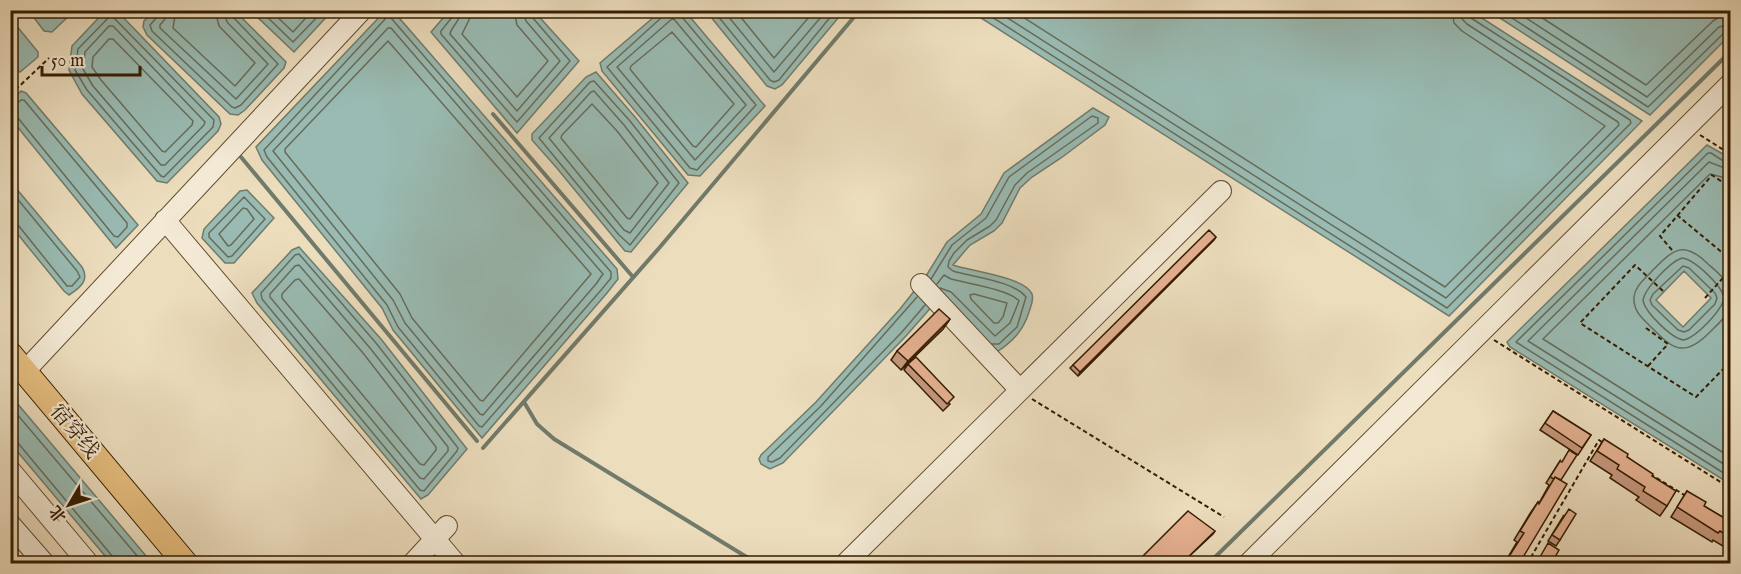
<svg xmlns="http://www.w3.org/2000/svg" width="1741" height="574" font-family="'IM FELL English','Noto Serif SC',serif">
	<style>
		.water { fill: #99bbb3; stroke: #717b6b; stroke-width: 1.5; fill-rule: evenodd }
		.lines { fill: none; stroke-linecap: round; stroke-linejoin: round }
		.shore { stroke: #676c5a; stroke-width: 1.5 }
		.stream { stroke: #717b6b; stroke-width: 4 }
		.minor-casing { stroke: #634c2f; stroke-width: 22 }
		.major-casing { stroke: #351c00; stroke-width: 26 }
		.path { stroke: #351c00; stroke-width: 2; stroke-dasharray: 4.5 3; stroke-linecap: butt }
		.minor { stroke: #f3e9d4; stroke-width: 20 }
		.major { stroke: #e6be7e; stroke-width: 24 }
		.wall { fill: #c4977c; stroke: #351c00; stroke-width: 1.5 }
		.shaded-wall { fill: #a07b65; stroke: #351c00; stroke-width: 1.5 }
		.building { fill: #e4b090; stroke: #351c00; stroke-width: 1.5 }
		.labels { text-anchor: middle; stroke-width: 4.5; stroke-linejoin: round; paint-order: stroke }
		.street-label { font-size: 21px; fill: #351c00; stroke: #f3e9d4 }
	</style>
	<rect width="100%" height="100%" fill="#ecddbd"/>
	<filter id="stains"><feTurbulence type="fractalNoise" baseFrequency=".00333" numOctaves="4"/><feColorMatrix values="0 0 0 0 .2 0 0 0 0 .09 0 0 0 0 .02 0 0 0 .5 -.17"/></filter>
	<radialGradient id="worn" r=".72"><stop offset=".6" stop-color="#630" stop-opacity="0"/><stop offset="1" stop-color="#630" stop-opacity=".3"/></radialGradient>
	<path class="water" d="M156 10 235 11 286 62 284 68 245 110 238 115 230 114 147 35 143 27 144 21Z
		M386 10 394 12 617 269 618 279 607 293 482 438 393 330 382 308 262 160 256 147Z
		M450 10 534 11 579 61 517 133 431 32Z
		M29 11H74L52 32 44 31Z
		M105 11H114L120 14 219 117 221 124 218 131 167 183 157 181 82 94 69 70 72 46Z
		M251 11H332L294 52Z
		M661 11H685L765 106 700 176 688 175 602 71 600 63Z
		M706 11H844L782 85 775 89 767 86Z
		M970 11H1471L1642 121 1449 316Z
		M1489 11H1730V35L1650 115Z
		M11 19 38 52V57L20 72 11 65Z
		M596 72 635 117 688 183 631 252 625 251 556 167 532 140V134L586 77Z
		M21 91 26 93 138 225 116 248 11 119V101Z
		M1093 108 1109 117 1105 125 1061 158 1032 177 1020 188 1002 223 994 231 970 245 953 265C970 271 1025 277 1032 294 1034 300 1031 306 1029 312 1023 331 1013 341 997 352L934 304 906 336 783 463 770 469 761 464 759 459 761 455 816 402 900 309 926 276 947 242 981 214 1004 173Z
		M1707 145 1730 158V484L1510 347 1507 342ZM1684 271 1711 298 1683 327 1656 300Z
		M10 181 82 267C90 280 80 288 69 295L64 291 11 226Z
		M247 190 274 218 234 263H225L202 238 204 229 240 191Z
		M299 247 381 339 467 449 428 495 421 499 257 303 252 293 292 250Z
		M11 396 152 563H111L11 444Z"/>
	<g class="lines">
		<path class="shore" d="M159 10 158 16 150 25 152 31 232 107 235 108 241 105 278 64 233 17 231 10
			M167 10 165 19 160 25V28L236 99 268 64 227 22 224 10
			M176 10 173 28 235 86 255 63 219 26 215 10
			M260 10 293 42 324 10
			M270 10 293 32 313 10
			M454 10 453 16 441 31V34L517 122 570 61 532 17 530 10
			M461 10C461 21 452 25 450 34L517 111 560 61 526 21 523 10
			M470 10 469 20 462 34 517 97 548 61 517 25 514 10
			M665 10 662 17 607 67 690 168 697 170 756 105 682 17 681 10
			M713 10 770 80 774 82 779 80 836 10
			M723 10 774 72 827 10
			M735 10 774 58 815 10
			M981 10 1447 308 1631 123 1630 120 1471 18 1468 10
			M995 10 1446 298 1619 125 1618 122 1467 24 1462 19 1461 10
			M1012 10 1445 287 1605 126 1462 31 1454 23 1452 10
			M1500 10 1648 107 1724 33 1730 31
			M1514 10 1647 97 1719 27 1730 24
			M1530 10 1646 85 1713 21 1721 16 1730 15
			M111 15 214 120 213 127 164 177 161 176 87 90 75 70 78 49Z
			M387 17 391 18 611 272V278L602 289 482 427 479 426 398 327 387 305 267 157 264 150Z
			M673 18 746 105 695 160 617 67Z
			M109 26H113L205 122 204 125 165 165H161L93 86 83 69 85 52Z
			M388 28H391L603 274 596 284 483 415 480 414 405 323 393 300 273 151Z
			M672 32 734 104 696 147 693 146 630 69 631 66Z
			M109 39H113L193 121 192 125 165 152 162 151 101 80 92 67 93 57Z
			M388 41 591 274 483 401 480 400 412 318 400 294 285 152V149Z
			M594 81 630 121 679 183 630 245 619 235 539 138 590 82Z
			M594 91 624 125 669 183 630 233 624 230 549 138 591 92Z
			M592 104 617 131 658 183 630 219 627 218 561 138 562 135Z
			M10 105H15L21 100H24L127 223V227L118 237 114 236 18 118 10 116
			M1730 162H1725L1711 153H1708L1516 342 1730 477
			M1730 170 1709 162 1528 341 1730 468
			M1730 179 1710 174 1543 339 1730 457
			M10 190 77 271 80 277 72 286H67L18 225 10 223
			M244 197 265 219 232 256 228 257 209 237V233Z
			M243 208 247 209 254 219 231 245 228 246 219 234Z
			M299 254 376 343 458 448 457 451 424 491 420 490 262 299 261 293 295 255Z
			M1682 258C1694 259 1721 285 1724 297 1723 310 1696 337 1684 340 1672 339 1646 313 1643 301 1644 289 1670 262 1682 258Z
			M299 265 370 348 448 447V451L424 479 420 478 270 297V294L295 266Z
			M1683 266 1689 268 1715 293 1717 298 1715 304 1689 330 1684 332 1678 330 1652 305 1650 300 1653 294Z
			M299 279 363 353 436 447V450L424 465 420 464 282 298V294L295 280Z
			M931 279 952 245 986 218 1009 177 1092 116 1098 118V123L1027 173 1015 185 996 220 990 226 967 240 954 253 949 261 948 267 953 271C972 277 1014 281 1026 297L1017 327 999 344H992
			M937 284 944 275 951 279C966 283 1011 290 1019 301L1010 323 995 336 951 292 940 288
			M1730 287C1725 278 1716 271 1708 264 1683 239 1673 250 1652 271 1645 279 1635 286 1634 297 1633 310 1641 317 1649 325 1671 347 1682 360 1709 333 1716 326 1725 318 1730 310
			M974 294 1007 303 1003 317 998 323H994L971 299 970 295Z
			M917 297 821 406 768 457V461L772 462 780 458 902 332 925 305
			M10 406 144 564
			M10 441 18 443 113 557 115 564"/>
		<path class="stream" d="M493 114 633 277
			M241 157 477 441
			M524 402 537 424 554 439 758 564
			M483 448 660 247 860 10
			M1208 564 1730 52"/>
		<g class="minor-casing">
			<path id="minor" d="M165 220 456 564
				M921 284 1020 390
				M25 371 362 10
				M10 470 89 564
				M10 524 45 564
				M412 564 447 526
				M845 564 1221 191
				M1248 564 1730 84"/>
		</g>
		<g class="major-casing">
			<path id="major" d="M10 354 186 564"/>
		</g>
		<path class="path" d="M10 95 49 58
			M1700 135 1730 154
			M1677 215 1730 259
			M1672 250 1660 236 1712 175 1730 187
			M1723 278 1730 284
			M1663 291 1635 265 1580 323 1696 397 1730 362
			M1705 298 1730 270
			M1646 328 1668 344 1648 366
			M1494 340 1730 488
			M1032 399 1224 517
			M1650 474 1686 496
			M1527 564 1599 440 1603 443"/>
		<use href="#minor" class="minor"/>
		<use href="#major" class="major"/>
	</g>
	<path class="wall" d="M1216 237 1078 376 1070 368 1073 365Z
		M950 319 943 329 901 370 891 360 897 351Z
		M908 364 950 404 943 411 904 370Z
		M1553 411 1591 435 1578 455 1540 430Z
		M1604 439 1652 476 1667 506 1660 516 1636 500 1639 497 1610 478 1612 475 1590 461Z
		M1560 461 1561 480 1519 564H1504L1517 542 1514 540 1531 512 1538 502 1539 503 1549 485 1546 483Z
		M1687 491 1704 506 1731 522V555L1726 552 1728 549 1713 540 1712 542 1671 517Z
		M1564 515 1560 540 1556 546 1548 541Z"/>
	<path class="shaded-wall" d="M1216 237 1214 240 1078 376 1080 372Z
		M950 319 943 329 901 370 908 361Z
		M1215 531 1213 534 1181 564Z"/>
	<path class="building" d="M1209 230 1216 237 1080 372 1073 365Z
		M939 309 950 319 908 361 897 351Z
		M916 357 954 397 947 404 908 364Z
		M1553 411 1591 435 1582 448 1545 423Z
		M1604 439 1628 454 1627 457 1653 474 1652 476 1676 491 1667 506 1643 491 1645 487 1617 469 1619 465 1597 451Z
		M1569 450 1577 455 1561 480 1555 477 1554 479 1550 477 1560 461 1562 462Z
		M1555 477 1567 484 1519 564H1517L1508 558 1524 533 1520 531 1538 502 1539 504Z
		M1687 491 1706 502 1704 506 1731 522V538L1720 531 1718 533 1677 507Z
		M1569 509 1576 514 1560 540 1552 535Z
		M1188 511 1215 531 1181 564H1135Z
		M1548 543 1559 550 1551 564H1536Z"/>
	<g class="labels">
		<g class="street-label">
			<text transform="translate(75 431) rotate(50)" y="7">宿穿线</text>
		</g>
	</g>
	<rect width="1741" height="574" fill="none" stroke="#ecddbd" stroke-width="36"/>
	<rect x="12" y="12" width="1717" height="550" fill="none" stroke="#351c00" stroke-width="3"/>
	<rect x="18" y="18" width="1705" height="538" fill="none" stroke="#351c00" stroke-width="1.5"/>
	<g transform="translate(69 505) rotate(231)" stroke="#f3e9d4" stroke-width="4.5" paint-order="stroke">
	<path d="M0-4.5L10 22L0 15L-10 22Z" fill="#351c00"/>
	<text y="-9" font-size="16" font-weight="bold" text-anchor="middle" fill="#351c00">北</text>
	</g>
	<path d="M42 66v9h98v-9" fill="none" stroke="#351c00" stroke-width="3"/>
	<text x="51" y="66" font-size="18" fill="#351c00" stroke="#f3e9d4" stroke-width="4.5" paint-order="stroke">50 m</text>
	<rect width="100%" height="100%" filter="url(#stains)"/>
	<rect width="100%" height="100%" fill="url(#worn)"/>
</svg>
